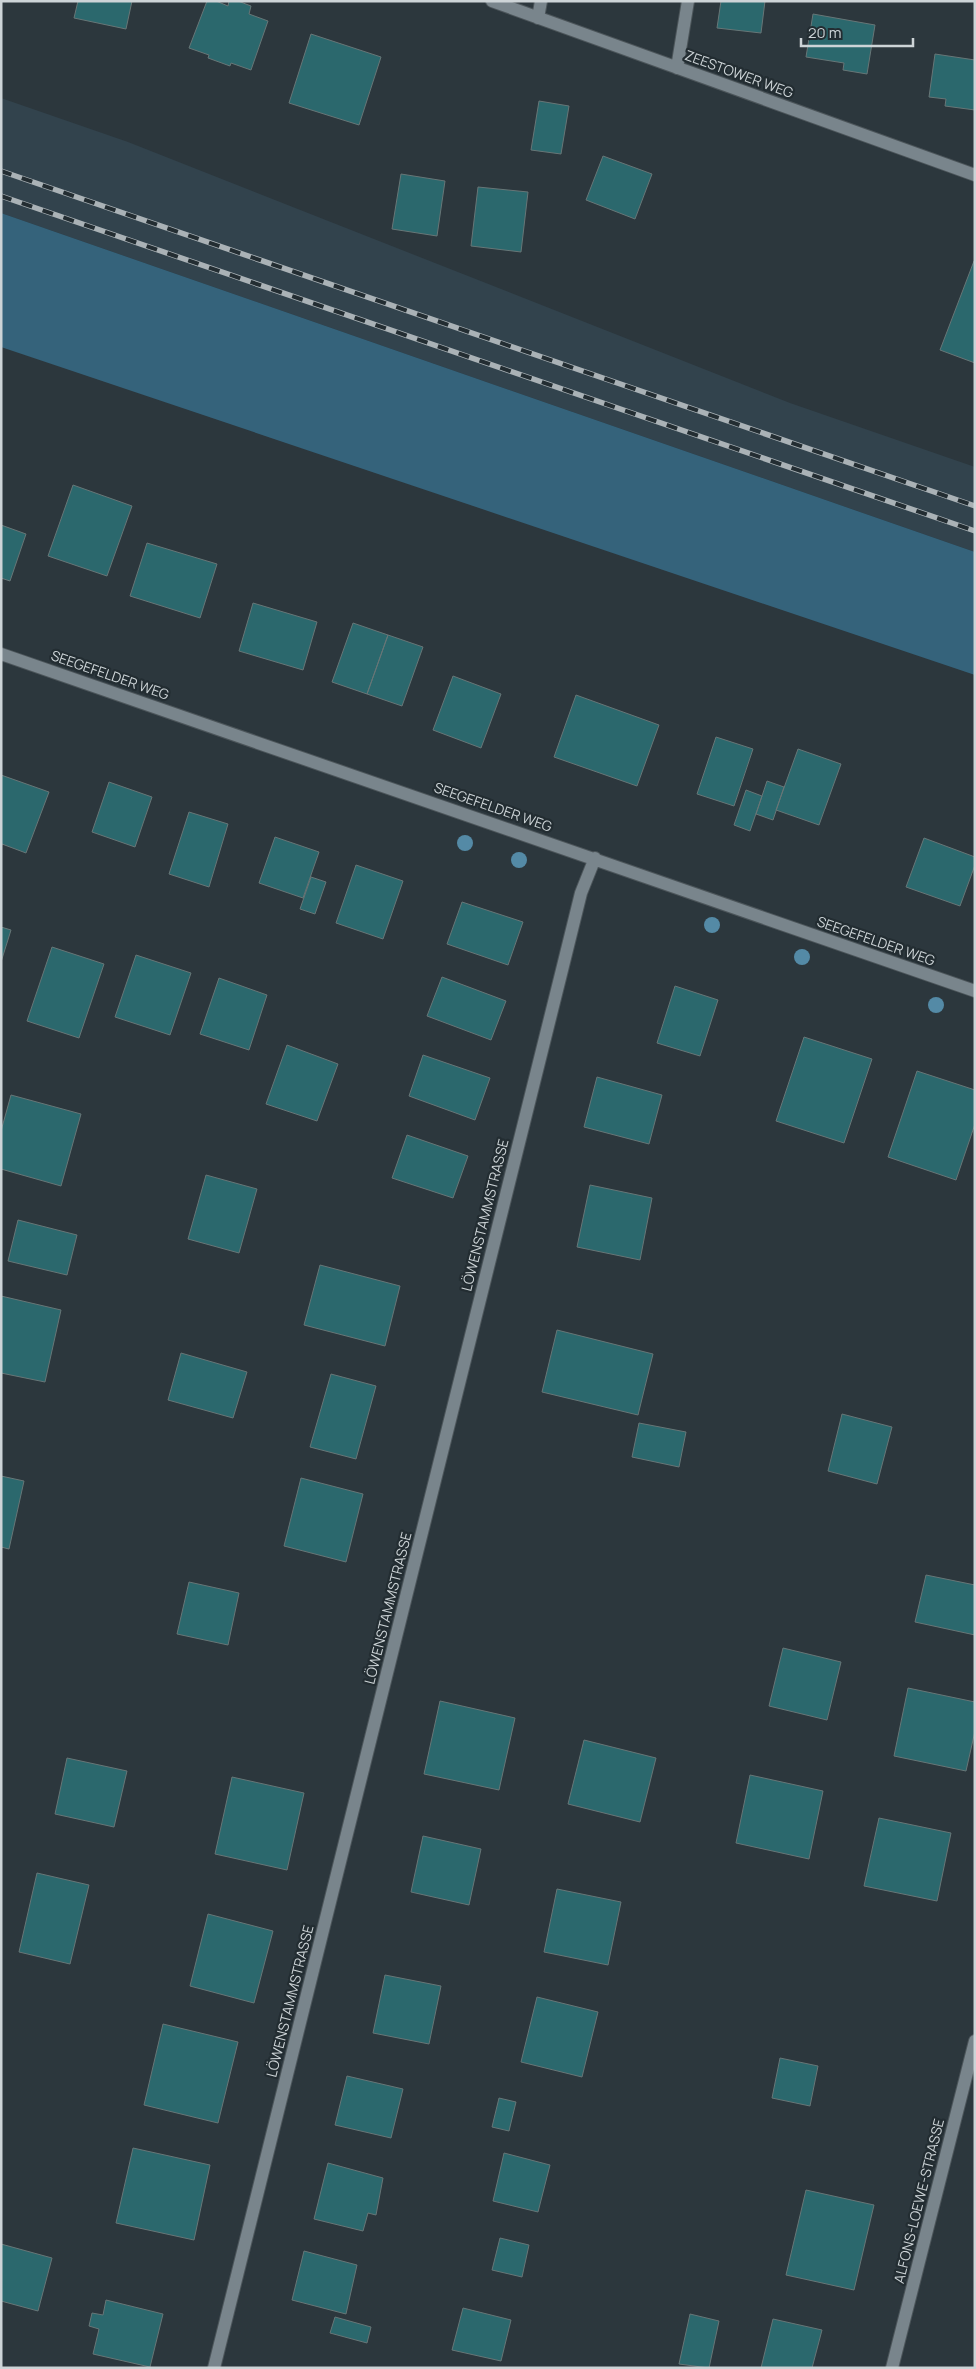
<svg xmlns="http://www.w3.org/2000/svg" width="976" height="2369" font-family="Manrope,sans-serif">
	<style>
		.built { fill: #32434d }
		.green { fill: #35637b }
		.building { fill: #2b686d; stroke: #677677 }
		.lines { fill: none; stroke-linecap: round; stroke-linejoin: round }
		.minor-casing { stroke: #4c555a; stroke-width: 14 }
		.minor { stroke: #79858c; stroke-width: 12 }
		.rail-casing { stroke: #aab2b6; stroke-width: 5.5 }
		.rail { stroke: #232d32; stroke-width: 4; stroke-dasharray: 11; stroke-linecap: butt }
		.tree { fill: #548aa6 }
		.labels { text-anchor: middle; stroke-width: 4.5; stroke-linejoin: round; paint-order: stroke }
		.street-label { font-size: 14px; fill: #cdd4d7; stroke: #232d32 }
	</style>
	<rect width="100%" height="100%" fill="#2c373d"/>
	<path class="built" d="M1 98 128 142 790 403 975 467V552L1 213Z"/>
	<path class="green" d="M1 213 975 552V675L1 347Z"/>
	<path class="building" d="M78 1H132L126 29 74 18Z
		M207 1H216L228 6 229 1H238L251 6 249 14 268 21 251 70 231 63 230 66 208 58 209 55 189 48Z
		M721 1H765L761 33 717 28Z
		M813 14 875 25 867 74 843 70 844 63 806 57Z
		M311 34 381 57 359 125 289 103Z
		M935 54 975 60V110L945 106 946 99 929 97Z
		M539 101 569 106 561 154 531 150Z
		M603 156 652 174 635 219 586 200Z
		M401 174 445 181 437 236 392 229Z
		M478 187 528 192 521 252 471 246Z
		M974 261H975V363L940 350Z
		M73 485 132 506 107 576 48 556Z
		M1 525 26 534 10 581 1 578Z
		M147 543 217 564 200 618 130 596Z
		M253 603 317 622 303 670 239 651Z
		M353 623 388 635 367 694 332 682Z
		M388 635 423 647 402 706 367 694Z
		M453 676 501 694 481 748 433 730Z
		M576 695 659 725 637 786 554 757Z
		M716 737 753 749 734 806 697 794Z
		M798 749 841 764 819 825 776 810Z
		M1 775 49 792 26 853 2 844 1 848Z
		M767 781 784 787 773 820 756 814Z
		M109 782 152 797 135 847 92 832Z
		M746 790 762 796 750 831 734 825Z
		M189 812 228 824 209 887 169 874Z
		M275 837 319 852 303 898 259 883Z
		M924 838 975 857V865L960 906 906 887Z
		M356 865 403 881 383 939 336 923Z
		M311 877 326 882 315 914 300 909Z
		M462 902 523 922 508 965 447 944Z
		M1 927 11 930 1 962Z
		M52 947 104 964 79 1038 27 1021Z
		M136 955 191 973 170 1035 115 1017Z
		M442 977 506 1001 491 1040 427 1016Z
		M219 978 267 995 249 1050 200 1034Z
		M675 986 718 1000 700 1056 657 1043Z
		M804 1037 872 1059 844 1143 776 1121Z
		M287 1045 338 1064 317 1121 266 1104Z
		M423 1055 490 1078 475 1120 409 1096Z
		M917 1071 975 1090V1124L956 1180 888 1157Z
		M597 1077 662 1095 649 1144 584 1127Z
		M11 1095 81 1114 61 1186 1 1169V1131Z
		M407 1135 468 1156 453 1198 392 1178Z
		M206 1175 257 1189 239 1253 188 1239Z
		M590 1185 652 1198 640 1260 577 1247Z
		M18 1220 77 1235 67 1275 8 1261Z
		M320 1265 400 1286 385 1346 304 1325Z
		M1 1296 61 1310 45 1382 1 1373Z
		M557 1330 653 1354 638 1415 542 1392Z
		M181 1353 247 1372 233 1418 168 1400Z
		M331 1374 376 1386 356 1459 310 1447Z
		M842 1414 892 1427 877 1484 828 1471Z
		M639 1423 686 1432 679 1467 632 1457Z
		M1 1476 24 1481 9 1549 1 1547Z
		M301 1478 363 1494 346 1562 284 1546Z
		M926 1575 975 1585V1635L915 1622Z
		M189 1582 239 1593 228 1645 177 1634Z
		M783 1648 841 1662 827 1720 769 1706Z
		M908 1688 975 1702V1731L966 1771 894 1756Z
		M440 1701 515 1718 499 1790 424 1774Z
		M584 1740 656 1758 640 1822 568 1804Z
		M67 1758 127 1771 114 1827 55 1814Z
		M750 1775 823 1791 809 1859 736 1843Z
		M232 1777 304 1793 287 1870 215 1854Z
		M879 1818 951 1833 937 1901 864 1886Z
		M423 1836 481 1849 469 1905 411 1892Z
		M37 1873 89 1885 70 1964 19 1952Z
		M557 1889 621 1902 608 1965 544 1952Z
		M208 1914 273 1931 254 2003 190 1986Z
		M385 1975 441 1986 429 2044 373 2033Z
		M537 1997 598 2012 582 2077 521 2062Z
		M163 2024 238 2042 218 2123 144 2105Z
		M780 2058 818 2066 810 2106 772 2098Z
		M347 2076 403 2089 391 2138 335 2125Z
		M499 2098 516 2102 509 2131 492 2127Z
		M133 2148 210 2165 194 2240 116 2223Z
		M504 2153 550 2165 538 2212 493 2201Z
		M328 2163 383 2178 376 2215 368 2213 363 2231 314 2219Z
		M806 2190 874 2205 854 2290 786 2275Z
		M500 2238 529 2245 522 2277 492 2270Z
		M1 2244 52 2258 38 2311 1 2301Z
		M304 2251 357 2265 346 2314 292 2300Z
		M106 2300 163 2314 150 2367 93 2354 99 2329 89 2326 92 2313 103 2315Z
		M463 2308 511 2320 501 2361 452 2350Z
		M690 2314 719 2321 709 2368 679 2364Z
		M335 2317 371 2327 367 2343 330 2333Z
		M773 2319 822 2330 812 2368H761Z"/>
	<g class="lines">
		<g class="minor-casing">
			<path id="minor" d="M492 1 975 175
				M538 18 541 1
				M677 68 688 1
				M1 654 975 991
				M214 2368 563 966 581 893 595 858
				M892 2368 975 2041"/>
		</g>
		<use href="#minor" class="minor"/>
		<g class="rail-casing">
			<path id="rail" d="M1 171 975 506
				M1 196 975 531"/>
		</g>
		<use href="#rail" class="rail"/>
	</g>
	<g class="tree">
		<circle cx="465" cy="843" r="8"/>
		<circle cx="519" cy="860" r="8"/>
		<circle cx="712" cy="925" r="8"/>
		<circle cx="802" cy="957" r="8"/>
		<circle cx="936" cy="1005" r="8"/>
	</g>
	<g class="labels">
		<g class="street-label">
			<text transform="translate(739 74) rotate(20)" y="5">ZEESTOWER WEG</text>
			<text transform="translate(110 675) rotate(19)" y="5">SEEGEFELDER WEG</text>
			<text transform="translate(493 807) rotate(19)" y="5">SEEGEFELDER WEG</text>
			<text transform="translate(876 941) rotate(19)" y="5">SEEGEFELDER WEG</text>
			<text transform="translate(485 1215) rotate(-76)" y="5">LÖWENSTAMMSTRASSE</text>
			<text transform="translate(388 1608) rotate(-76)" y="5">LÖWENSTAMMSTRASSE</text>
			<text transform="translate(290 2001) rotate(-76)" y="5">LÖWENSTAMMSTRASSE</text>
			<text transform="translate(919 2201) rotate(-76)" y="5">ALFONS-LOEWE-STRASSE</text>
		</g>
	</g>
	<rect width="976" height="2369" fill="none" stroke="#cdd4d7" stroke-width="5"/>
	<path d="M801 38v8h112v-8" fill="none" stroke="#cdd4d7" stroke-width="2.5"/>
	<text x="808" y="38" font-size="15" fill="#cdd4d7" stroke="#232d32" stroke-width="4" paint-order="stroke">20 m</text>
</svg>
